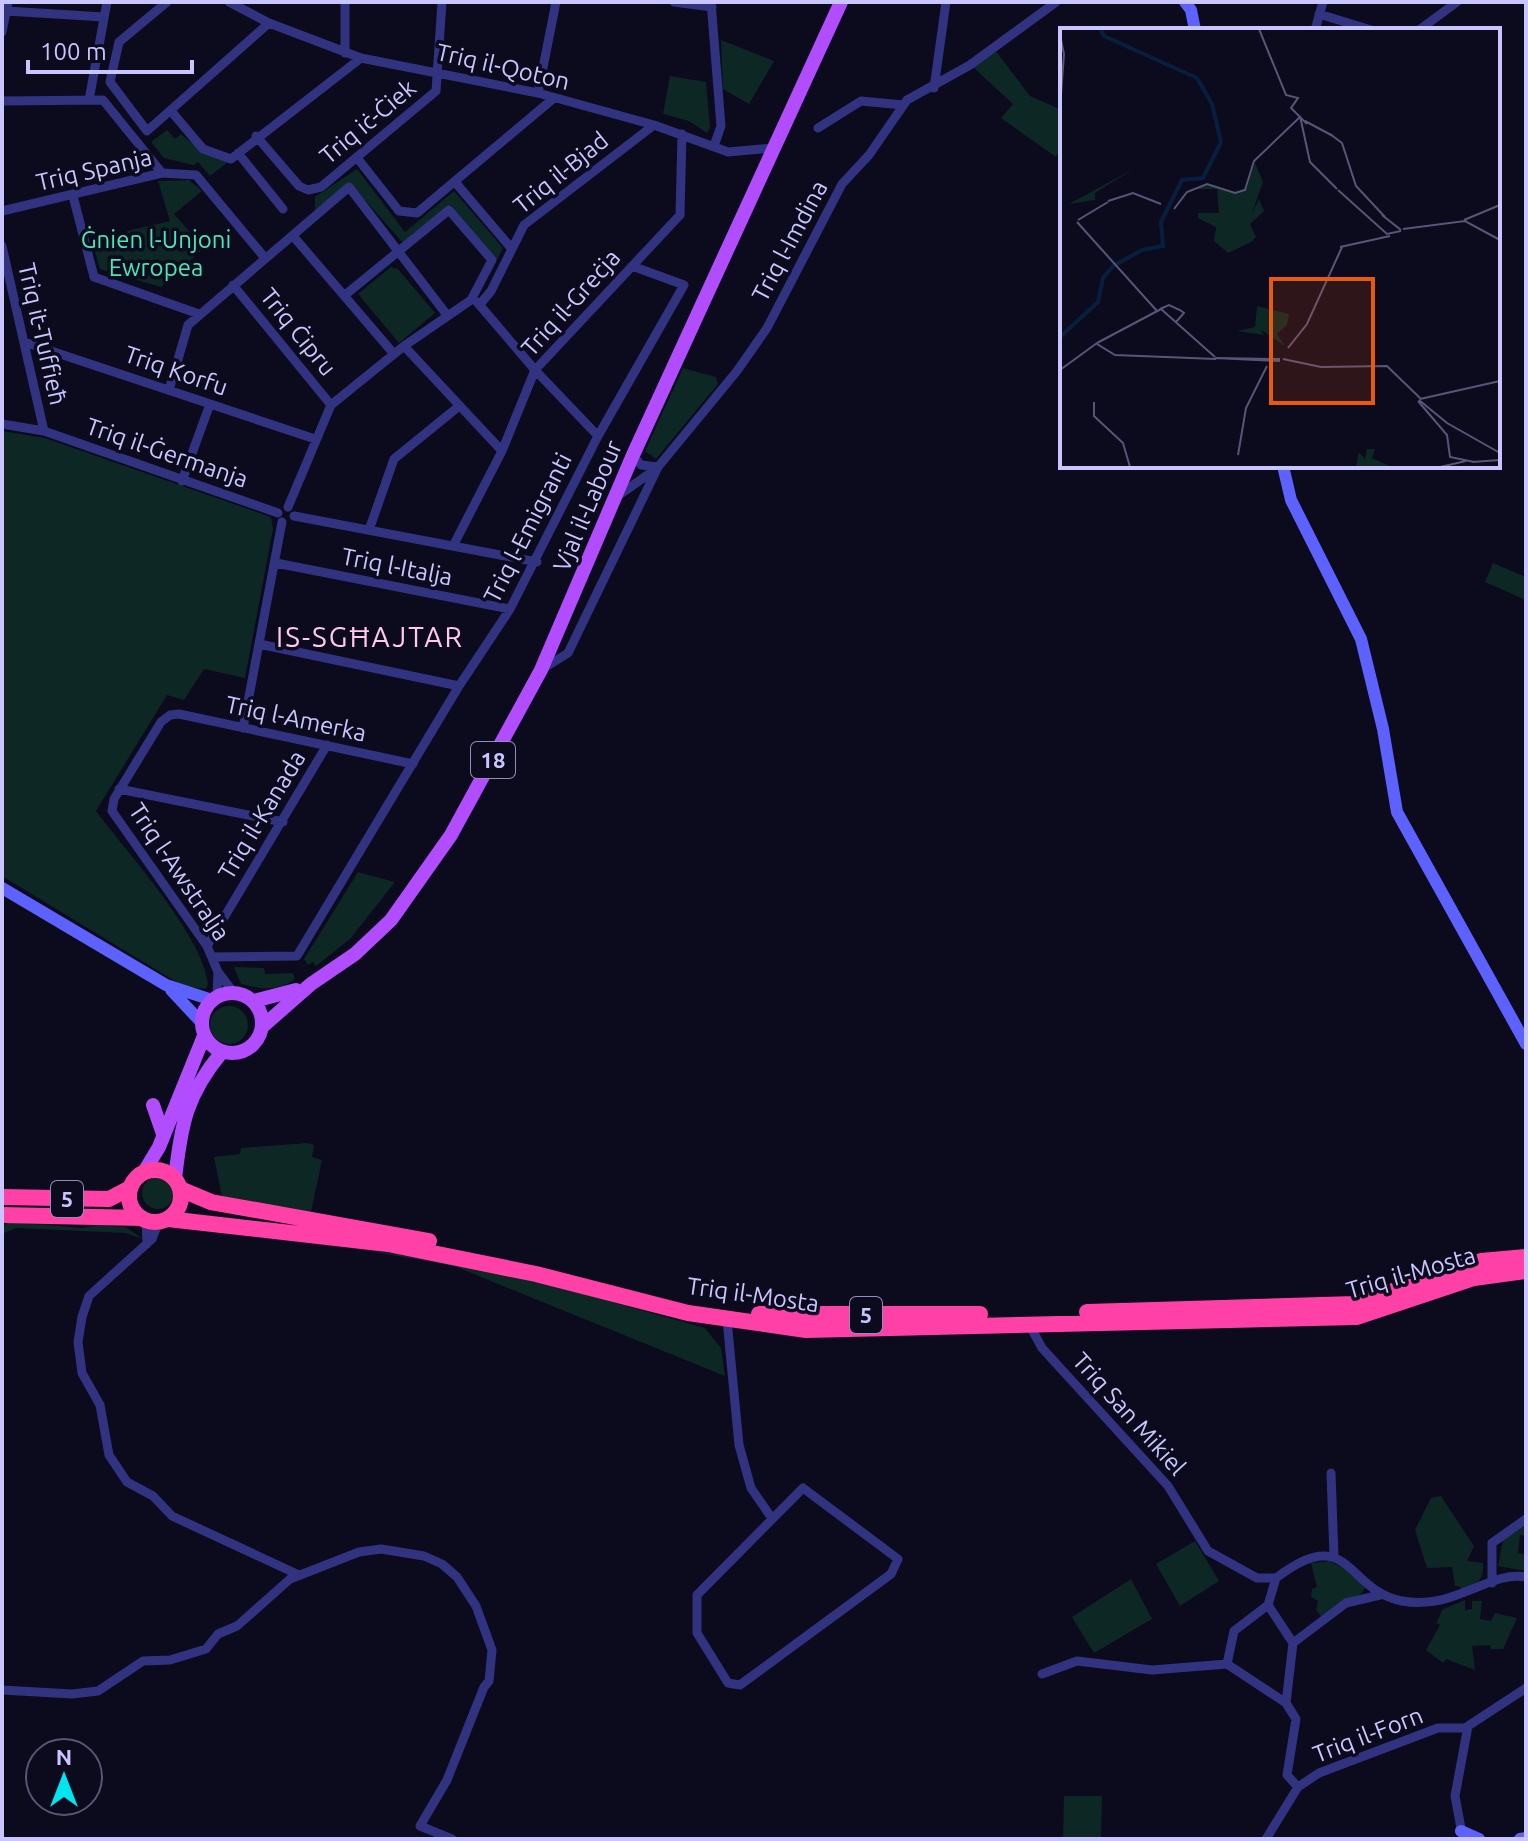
<svg xmlns="http://www.w3.org/2000/svg" width="1528" height="1841" font-family="Ubuntu,sans-serif">
	<style>
		.green { fill: #0d2725 }
		.lines { fill: none; stroke-linecap: round; stroke-linejoin: round }
		.street { stroke: #313380; stroke-width: 9 }
		.secondary { stroke: #5d62ff; stroke-width: 12 }
		.primary { stroke: #b24dff; stroke-width: 14 }
		.highway { stroke: #ff41a7; stroke-width: 16 }
		.labels { text-anchor: middle; stroke-width: 7; stroke-linejoin: round; paint-order: stroke }
		.shield { fill: #0c0a1d; stroke: #908ebb; stroke-width: 2 }
		.shield-label { font-size: 22px; font-weight: bold; fill: #c9c6ff }
		.street-label { font-size: 24px; fill: #c9c6ff; stroke: #0c0a1d }
		.park-label { font-size: 24px; fill: #4ae7b6; stroke: #0c0a1d }
		.quarter-label { font-size: 28px; letter-spacing: 2px; fill: #ffc8ee; stroke: #0c0a1d }
		.inset-river { fill: none; stroke: #071f3f; stroke-width: 4 }
		.inset-road { fill: none; stroke: #585577; stroke-width: 2 }
		.view { fill: #e8590c; fill-opacity: 0.15; stroke: #e8590c; stroke-width: 4 }
		.inset-edge { fill: none; stroke: #c9c6ff; stroke-width: 4 }
	</style>
	<rect width="100%" height="100%" fill="#0c0a1d"/>
	<path class="green" d="M721 40 774 61 749 104 723 89Z
		M995 50 1030 96 1062 110V145L1056 157 1001 118 1013 104 974 68Z
		M670 76 706 82 710 128 707 133 689 121 663 114Z
		M167 130 175 139 181 134 201 151 228 162 210 176 198 162 193 165 164 158 151 142Z
		M357 169 405 232 454 191 503 248 497 260 451 205 403 243 350 183 315 210V197Z
		M189 180 202 191 174 214 204 248 161 287 100 269 93 245 129 238 127 231 170 221 158 181Z
		M391 267 398 269 435 313 399 343 358 294Z
		M683 368 716 377 718 384 656 459 645 451Z
		M2 431 45 438 271 517 273 529 245 678 204 669 184 700 167 695 96 811C128 854 202 934 208 984L206 989 183 986 2 876Z
		M1493 563 1526 577V600L1485 582Z
		M358 872 395 882 350 939 316 966 313 962 308 965 304 959Z
		M234 967 264 968 265 974 293 973 295 979C278 992 261 989 241 984Z
		M210 1025a19 19 0 1 1 38 0a19 19 0 1 1-38 0Z
		M307 1143 314 1145 312 1157 322 1160 311 1212 222 1197 214 1157 240 1154 241 1148Z
		M142 1193a16 16 0 1 1 32 0a16 16 0 1 1-32 0Z
		M10 1222 83 1228 97 1225 126 1227 143 1239 126 1233 16 1228 2 1234V1226Z
		M369 1251 459 1259 705 1328 721 1348 725 1376 454 1266Z
		M1441 1496 1474 1546 1467 1561 1483 1563C1484 1582 1476 1585 1461 1593L1460 1586H1455L1452 1567 1427 1568 1415 1530 1431 1498Z
		M1526 1519V1536L1520 1535 1518 1553 1526 1555V1571L1498 1566 1505 1529Z
		M1195 1541 1219 1581 1180 1606 1156 1564Z
		M1329 1561 1351 1571 1367 1586 1359 1596 1322 1618 1316 1610 1318 1601 1311 1597 1312 1589 1317 1587 1311 1563Z
		M1131 1579 1152 1619 1094 1653 1072 1617Z
		M1465 1600V1610L1472 1609V1601H1482L1480 1619 1491 1621 1495 1613 1517 1618 1503 1649H1491L1490 1645 1472 1646 1475 1670 1446 1659 1443 1663 1426 1650 1440 1625 1436 1623 1443 1609Z
		M1064 1796H1102L1101 1839H1063Z"/>
	<g class="lines">
		<path class="street" d="M167 2 119 42 110 82 147 131 269 23
			M229 2 269 23 361 58 538 93 654 125 728 152 773 148
			M345 2V53
			M674 2 712 7
			M711 2 721 126 714 146
			M6 11 104 17
			M1319 14 1371 30
			M1315 30 1323 2
			M1419 30 1457 2
			M2 32 8 2
			M934 88 946 2
			M538 93 556 2
			M89 100 107 2
			M2 101 103 100 162 173
			M171 111 203 149 231 159 361 58
			M818 128 861 101 903 105
			M256 136 299 186 308 190 321 187 436 91 442 2
			M238 153 283 209
			M358 159 399 211 417 213 554 98
			M455 182 512 249
			M73 196 94 277 199 314
			M2 211 162 173 196 175 265 258
			M293 236 394 354
			M2 246 44 431
			M233 285 331 405
			M345 295 449 210 492 260 471 300
			M477 302 535 370 598 436
			M481 303 491 291 524 225 654 125
			M24 342 315 439
			M404 346 502 451
			M169 390 188 325 349 187 447 315
			M2 424 44 431 278 513
			M633 455 641 465 658 467
			M182 481 210 404
			M619 495 656 469
			M288 507 331 405 404 346 471 300
			M294 516 537 562
			M369 530 394 459 458 407
			M453 546 502 451 535 370 680 215 682 134
			M276 563 510 609
			M259 644 459 686
			M544 668 568 653 658 467 737 371 767 328 842 184 869 155 907 100 970 65 1056 2
			M243 728 282 522
			M119 789 283 822
			M207 946 327 745
			M212 957 297 956 459 686 510 609 598 436 684 285 632 266
			M234 993 218 972 207 946 112 811 114 799 161 722 170 715 179 714 413 764
			M217 996 218 972
			M146 1220 147 1244
			M159 1221 152 1239 89 1296 82 1317 78 1342 82 1373 100 1405 109 1455 127 1482 153 1496 172 1516 299 1575
			M727 1320 739 1445 751 1488 771 1517
			M1029 1324 1042 1348 1168 1486 1208 1551 1257 1578H1276
			M1331 1473 1334 1556
			M803 1488 898 1559 891 1574 740 1685 728 1683 697 1633V1595Z
			M1276 1578C1350 1521 1346 1591 1402 1601 1454 1611 1490 1570 1526 1577
			M1276 1578 1268 1605 1234 1631 1227 1664 1286 1703 1296 1719 1287 1775 1298 1787
			M1492 1583V1543L1526 1519
			M1268 1605 1293 1643 1286 1703
			M1293 1643 1346 1603 1380 1595
			M1042 1674 1077 1661 1152 1670 1227 1664
			M2 1690 72 1694 98 1691 143 1661 170 1660 206 1649 218 1634 237 1626 290 1579 359 1552 381 1549 424 1556 442 1564 457 1577 476 1606 492 1650 489 1681 484 1687 447 1780 420 1826 452 1839
			M1266 1839 1298 1787 1319 1773 1438 1728H1465L1526 1688
			M1463 1839 1455 1796 1468 1726"/>
		<path class="secondary" d="M1185 2 1191 10 1195 30
			M1283 466 1291 500 1361 639 1383 729 1397 812 1526 1044
			M2 888 166 985 212 1000
			M171 990 201 1022
			M1461 1831 1479 1839
			M1520 1839 1526 1838"/>
		<path class="primary" d="M202 1023a30 30 0 1 1 60 0a30 30 0 1 1-60 0Z
			M254 1001 296 990
			M262 1027 311 984 355 954 391 920 451 835 541 670 633 455 841 2
			M153 1105 163 1134
			M144 1172 159 1147 204 1036
			M175 1179C181 1125 186 1095 222 1052"/>
		<path class="highway" d="M129 1196a26 26 0 1 1 52 0a26 26 0 1 1-52 0Z
			M180 1189 211 1202 429 1241
			M2 1197 109 1199 130 1188
			M2 1215 142 1218
			M168 1219 388 1244 536 1274 688 1313 806 1330 1357 1317 1474 1278 1526 1271
			M1087 1312 1355 1304 1481 1261 1526 1257
			M759 1314H980"/>
	</g>
	<g class="labels">
		<g class="shield">
			<rect x="471" y="742" width="44" height="36" rx="6"/>
			<rect x="51" y="1181" width="32" height="36" rx="6"/>
			<rect x="850" y="1297" width="32" height="36" rx="6"/>
		</g>
		<g class="shield-label">
			<text x="493" y="768">18</text>
			<text x="67" y="1207">5</text>
			<text x="866" y="1323">5</text>
		</g>
		<g class="street-label">
			<text transform="translate(503 67) rotate(13)" y="8">Triq il-Qoton</text>
			<text transform="translate(368 122) rotate(-40)" y="8">Triq iċ-Ċiek</text>
			<text transform="translate(94 170) rotate(-13)" y="8">Triq Spanja</text>
			<text transform="translate(561 173) rotate(-39)" y="8">Triq il-Bjad</text>
			<text transform="translate(790 241) rotate(-62)" y="8">Triq l-Imdina</text>
			<text transform="translate(571 303) rotate(-48)" y="8">Triq il-Greċja</text>
			<text transform="translate(298 332) rotate(51)" y="8">Triq Ċipru</text>
			<text transform="translate(42 334) rotate(77)" y="8">Triq it-Tuffieħ</text>
			<text transform="translate(176 371) rotate(19)" y="8">Triq Korfu</text>
			<text transform="translate(167 453) rotate(19)" y="8">Triq il-Ġermanja</text>
			<text transform="translate(588 506) rotate(-67)" y="8">Vjal il-Labour</text>
			<text transform="translate(528 528) rotate(-63)" y="8">Triq l-Emigranti</text>
			<text transform="translate(397 567) rotate(11)" y="8">Triq l-Italja</text>
			<text transform="translate(296 719) rotate(12)" y="8">Triq l-Amerka</text>
			<text transform="translate(262 815) rotate(-59)" y="8">Triq il-Kanada</text>
			<text transform="translate(179 872) rotate(56)" y="8">Triq l-Awstralja</text>
			<text transform="translate(1411 1273) rotate(-16)" y="8">Triq il-Mosta</text>
			<text transform="translate(753 1295) rotate(8)" y="8">Triq il-Mosta</text>
			<text transform="translate(1129 1414) rotate(48)" y="8">Triq San Mikiel</text>
			<text transform="translate(1368 1735) rotate(-21)" y="8">Triq il-Forn</text>
		</g>
		<g class="park-label">
			<text x="156" y="248">Ġnien l-Unjoni<tspan x="156" dy="28">Ewropea</tspan></text>
		</g>
		<g class="quarter-label">
			<text x="370" y="647">IS-SGĦAJTAR</text>
		</g>
	</g>
	<g transform="translate(1060 28)">
		<rect width="440" height="440" fill="#0c0a1d"/>
		<path d="M195 135 203 154 192 185 199 171 204 183 190 196 196 209 191 214 168 225 154 213 156 199 138 190V185H159L157 161H134L149 156 172 165 187 160ZM75 140 35 165V172L9 176ZM197 278 229 286 227 297 217 306 225 318 201 302 204 307 177 303 195 299ZM307 421H315L312 430 332 439H296L299 424 305 431Z" fill="#0d2725"/>
		<path class="inset-river" d="M0 309 38 274 43 250 53 238 82 222 103 218 101 194 122 152 143 150 161 114 152 76 137 50 44 8 40 1"/>
		<path class="inset-road" d="M199 1 226 67 238 70 231 80 247 96M0 7 4 26 0 80M240 88 250 134 277 161M245 93 273 108M270 106 282 115 296 158 325 189M278 162 327 206 341 203M48 173 73 165 101 176M114 181 127 164 147 156 175 165 185 162 194 133 240 89M322 187 341 202M18 192 48 174M404 192 440 177M17 194 97 283M343 201 405 193 440 212M280 219 330 208M100 281 109 277 120 282 124 285 116 294M101 281 155 329M37 315 103 280M37 316 55 327 156 331M228 320 247 296 282 219M220 331 155 330 220 333M223 331 261 339 327 338 361 371M0 342 37 315M360 371 440 353M359 372 387 395 440 425M358 373 387 407 390 429 414 434M34 374V388L63 415 70 439M178 427 186 380 207 338M412 434 440 432M380 439 406 433"/>
		<path class="view" d="M211 251H313V375H211Z"/>
		<rect width="440" height="440" class="inset-edge"/>
	</g>
	<rect width="1528" height="1841" fill="none" stroke="#c9c6ff" stroke-width="8"/>
	<g transform="translate(64 1777)"><circle r="38" fill="#0c0a1d" stroke="#585577" stroke-width="2"/>
	<path d="M0-6L14 30L0 20L-14 30Z" fill="#00e6f1"/>
	<text y="-12" font-size="22" font-weight="bold" text-anchor="middle" fill="#c9c6ff">N</text>
	</g>
	<path d="M28 60v12h164v-12" fill="none" stroke="#c9c6ff" stroke-width="4"/>
	<text x="40" y="60" font-size="24" fill="#c9c6ff" stroke="#0c0a1d" stroke-width="6" paint-order="stroke">100 m</text>
</svg>
